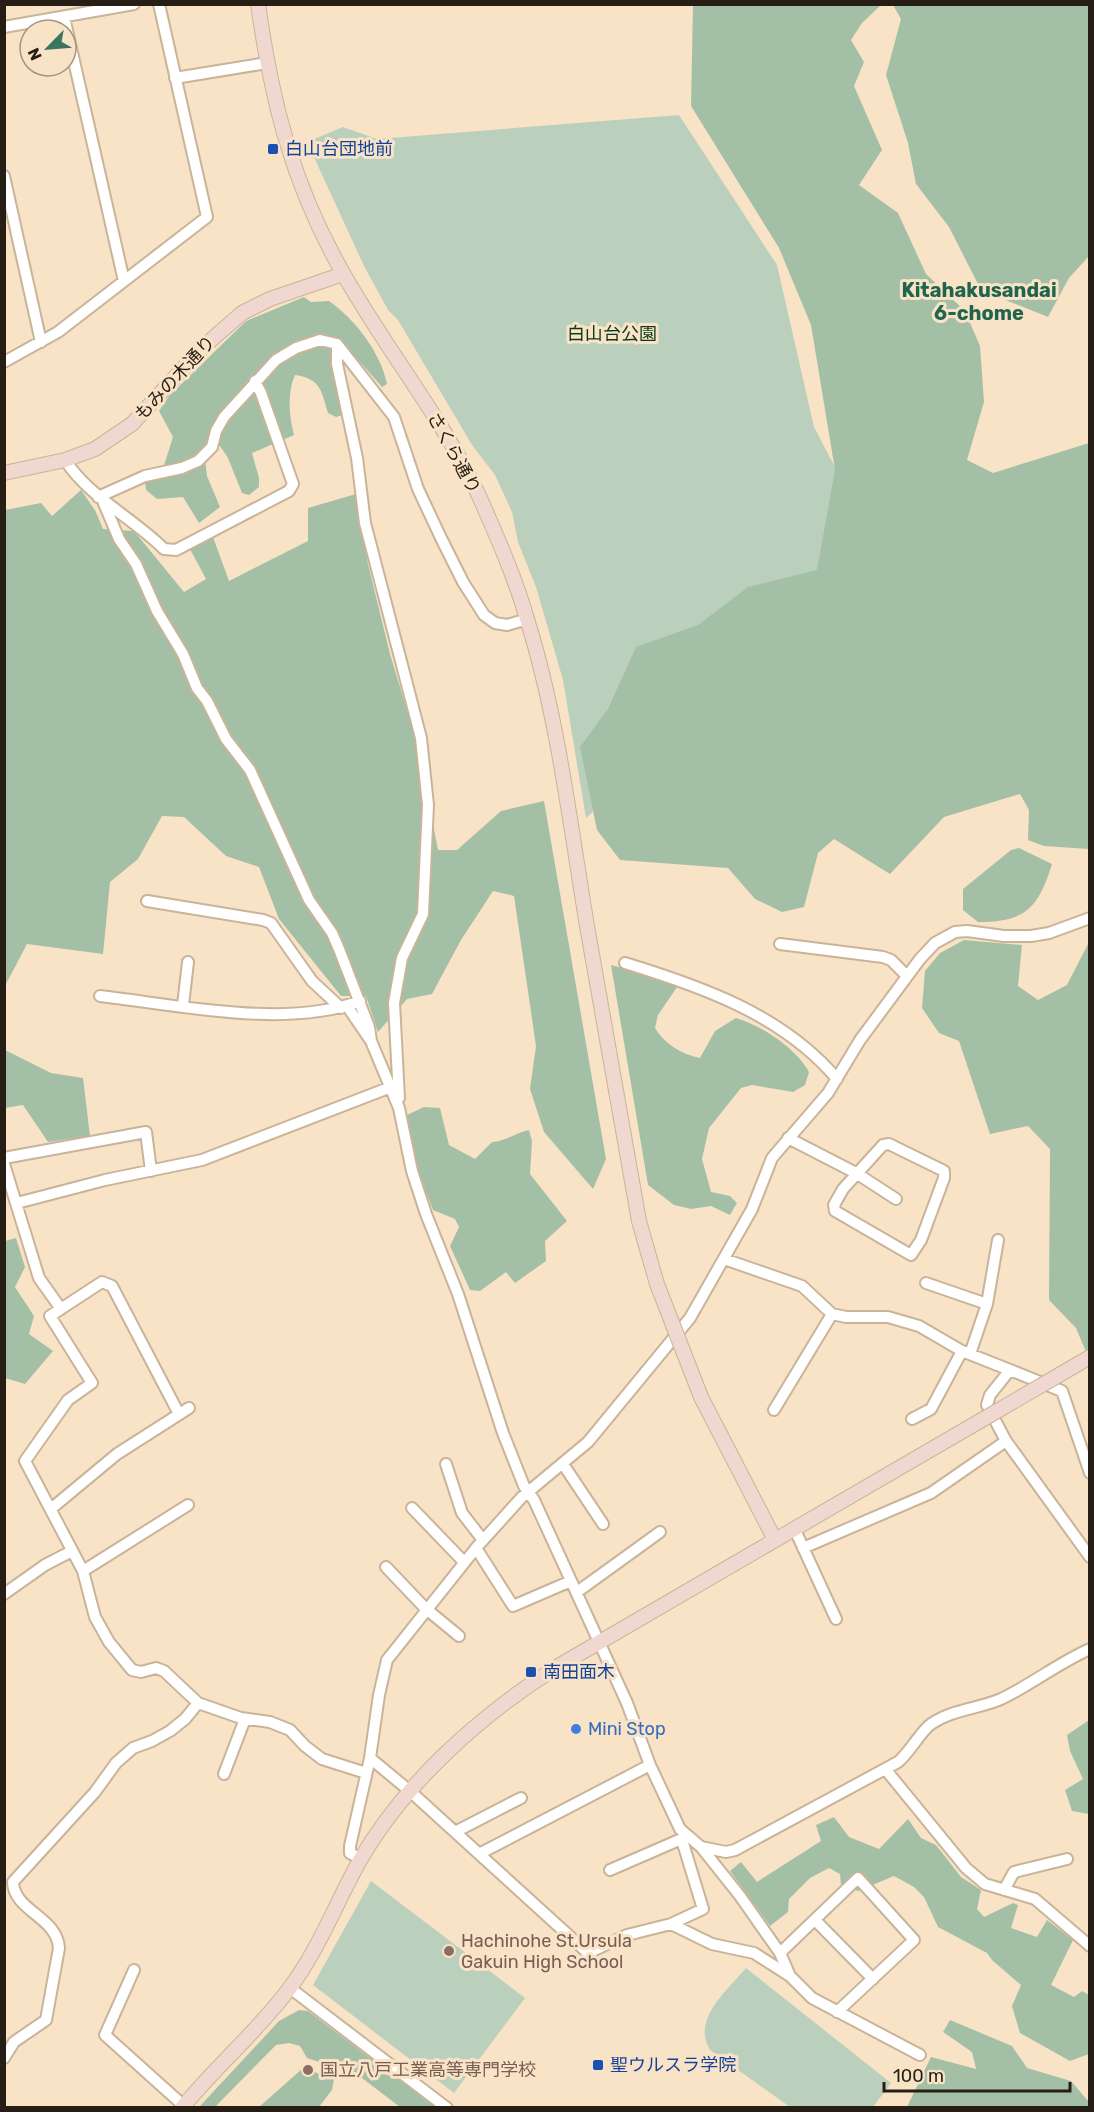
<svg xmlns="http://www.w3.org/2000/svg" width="1094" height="2112" font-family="Rubik,'Noto Sans JP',sans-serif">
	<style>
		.green { fill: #bad0bd }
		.forest { fill: #a3c0a6 }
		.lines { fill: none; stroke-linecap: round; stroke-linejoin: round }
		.street-casing { stroke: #c9b499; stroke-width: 14 }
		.secondary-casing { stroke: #c9b499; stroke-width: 16 }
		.street { stroke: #fff; stroke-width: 10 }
		.secondary { stroke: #f0d7cf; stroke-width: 14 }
		.secondary-bridge-casing { stroke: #c9b499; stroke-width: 16; stroke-linecap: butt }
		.secondary-bridge { stroke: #f0d7cf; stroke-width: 14 }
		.transit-dot { fill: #1a4fb4; stroke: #f9e3c7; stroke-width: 2 }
		.shop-dot { fill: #3f7fe0; stroke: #f9e3c7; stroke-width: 2 }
		.education-dot { fill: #8d6e63; stroke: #f9e3c7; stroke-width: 2 }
		.labels { text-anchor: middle; stroke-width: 6; stroke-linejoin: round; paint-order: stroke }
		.transit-label { font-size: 18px; fill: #164399; stroke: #f9e3c7; text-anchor: start }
		.park-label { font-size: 18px; fill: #093917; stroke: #f9e3c7 }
		.street-label { font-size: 18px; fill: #261e14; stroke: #f9e3c7 }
		.shop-label { font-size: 18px; fill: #366cbe; stroke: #f9e3c7; text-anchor: start }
		.education-label { font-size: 18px; fill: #785e54; stroke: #f9e3c7; text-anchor: start }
		.neighbourhood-label { font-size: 20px; font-weight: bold; fill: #1f654d; stroke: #f9e3c7 }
	</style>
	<rect width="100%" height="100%" fill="#f9e3c7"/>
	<path class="green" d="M679 115 777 265 814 427 879 552 586 818 563 680 536 587 518 542 512 512 495 475 472 445 398 320 388 310 364 266 307 142 343 127 377 139Z
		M371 1881 525 1998 454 2093 313 1985Z
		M746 1968 891 2083 873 2107H790L710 2050C691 2019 728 1990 746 1968Z"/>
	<path class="forest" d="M693 5H881L862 23 851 40 864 62 854 86 882 150 859 185 898 213 926 274 965 311 980 346 984 402 967 460 993 473 1089 443V849L1044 846 1028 840 1029 810 1020 794 944 817 890 874 834 839 818 853 804 907 782 912 755 899 728 868 620 860 597 830 580 747 608 709 636 647 698 625 748 587 817 570 835 470 811 325 779 248 691 106Z
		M893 5H1089V256L1069 278 1048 317 981 290 949 227 916 184 908 143 886 75 901 19Z
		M304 297 311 302 329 301C355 319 381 353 387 384L382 387 344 344 334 339 331 351 343 415 336 417 328 413C321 390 321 379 295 375 287 393 289 416 294 435L252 453 259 478V487L249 495 242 493 228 458 218 443 204 450 207 476 220 507 199 523 183 497 157 499 146 490 145 481 161 475 173 437 159 411 170 395 246 321Z
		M81 490 95 510 103 529 134 531 184 592 206 579 190 549 213 537 229 581 308 541V508L356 494 368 564 390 654 418 747 438 850H457L501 811 544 801 606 1159 593 1189 544 1132 530 1089 536 1046 514 896 493 891 461 940 432 994 407 999 378 1032 366 996H341L279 919 259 867 226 856 184 817 162 816 138 859 110 882 103 954 27 944 5 986V510L41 503 52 516Z
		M1019 848 1052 864C1038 909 1025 922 978 922L963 910V889L1011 850Z
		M964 940 1022 945 1018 986 1038 1000 1067 985 1089 942V1359L1076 1328 1049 1300 1050 1149 1028 1126 990 1134 959 1041 939 1033 922 1008 925 971 940 953Z
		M611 965 662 979 677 987 658 1015 655 1028C665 1044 681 1054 700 1058L715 1031 736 1018C761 1025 797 1049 809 1072L805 1085 793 1092 752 1085 741 1088 709 1128 702 1159 711 1192 730 1196 737 1203 730 1215 711 1206 691 1209 674 1205 648 1185Z
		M5 1050 51 1073 83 1078 90 1136 48 1142 23 1105 5 1108Z
		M424 1107 440 1108 449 1145 475 1159 492 1142C506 1141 515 1133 529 1130L532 1141 530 1174 567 1221 545 1241 546 1261 515 1283 506 1272 480 1291 470 1290 450 1246 459 1227 455 1219 433 1210 417 1168 407 1115Z
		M16 1238 25 1267 15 1287 34 1316 29 1334 53 1351 25 1384 5 1378V1241Z
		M1089 1720V1814L1072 1811 1065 1790 1083 1779 1070 1751 1067 1735Z
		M834 1817 849 1837 879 1849 908 1819 921 1838 936 1845 961 1877 981 1890 977 1909 984 1917 1013 1903 1018 1905 1011 1928 1037 1937 1047 1920 1073 1940 1051 1985 1074 1997 1082 1991 1089 1995V2054L1070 2061 1020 2033 1012 2006 1021 1985 992 1960 987 1953 938 1927 924 1897 914 1887 894 1876 858 1891 841 1886 840 1874 829 1868 810 1878 789 1899 788 1912 770 1926 730 1871 741 1862 757 1882 821 1841 816 1825Z
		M299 2010 308 2011 435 2107H400L358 2075 307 2058 300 2046 289 2043 276 2045 215 2107H199L279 2021Z
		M950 2020 1012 2046 1027 2068 1071 2081 1089 2102V2107H907L931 2057 976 2069 972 2052 943 2032Z
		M303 2068 334 2079 332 2090 319 2107H259Z"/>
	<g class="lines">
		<g class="street-casing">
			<path id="street" d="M64 17 124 281
				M4 27 134 4
				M175 78 267 63
				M4 176 41 342
				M337 344V364L357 458 365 523 421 738 428 805 423 914 402 958 394 1003 399 1098
				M4 362 58 332 207 217 159 4
				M65 460C90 498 132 517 164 549L176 550 289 491 293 484 261 393 255 381
				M98 497 145 476 182 468 198 461 212 447 216 431 224 417 276 360 296 348 320 340 337 344 394 417 418 489 441 538 463 582 484 615 495 623 507 625 528 619
				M103 501 119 539 136 564 157 611 183 654 197 688 207 701 226 739 250 770 309 900 332 933 339 949 369 1027 371 1041 399 1108 412 1171 426 1214 458 1294 503 1433 524 1486 534 1500 627 1703 650 1765 680 1829 701 1847 726 1852 735 1850 898 1762C910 1752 921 1731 931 1724 953 1709 978 1709 1001 1699 1031 1685 1058 1663 1090 1649
				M147 901 263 920 271 923 312 981 341 1008
				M780 944 883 957 891 960 907 976
				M625 963C703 987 783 1015 837 1079
				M100 996C178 1005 286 1029 360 1001
				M183 1005 188 962
				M347 1006 371 1041
				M788 1138 856 1173 896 1199
				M889 1144 944 1171V1178L921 1240 911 1255 835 1211 834 1205 843 1189 883 1145Z
				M4 1158 146 1132 151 1171
				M4 1164 39 1278 61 1309
				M17 1203 105 1180 202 1160 391 1087
				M724 1259 802 1286 832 1314 846 1317H888L919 1326 962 1351 1010 1370 990 1395 987 1405 1006 1441 1090 1557
				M926 1283 987 1304
				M970 1354 987 1304 998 1240
				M1010 1370 1062 1391 1090 1473
				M774 1410 832 1314
				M179 1414 112 1286 102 1282 50 1316 92 1383 68 1400 25 1461 83 1571 95 1617 109 1642 132 1670 141 1672 156 1668 164 1671 198 1703 241 1718 270 1722 290 1730 305 1746 322 1759 366 1773
				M912 1419 931 1409 962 1351
				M446 1464 462 1513 483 1540
				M563 1464 603 1524
				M52 1508 117 1454 189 1408
				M412 1508 464 1562
				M795 1530 836 1619
				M476 1548 513 1606 571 1581
				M803 1548 931 1493 1006 1441
				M386 1567 425 1608 459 1636
				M83 1571 188 1505
				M577 1592 660 1532
				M4 1594 45 1565 72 1551
				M370 1758 411 1792 588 1953 627 1935 671 1924 703 1909 682 1840
				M886 1770 966 1868 985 1884 1035 1899 1090 1946
				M224 1774 245 1719
				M455 1832 521 1798
				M701 1847 740 1896 780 1953 790 1976 812 1998 920 2055
				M479 1854 650 1765
				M361 1859 350 1853V1846L370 1758 379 1695 387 1660 476 1548 522 1497 588 1442 690 1318 752 1209 772 1158 828 1093 860 1040 920 959 935 943 955 932 967 931 1004 936H1031L1049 933 1090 918
				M610 1870 686 1837
				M1004 1890 1014 1872 1067 1859
				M815 1920 873 1979
				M671 1924 712 1944 754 1953 790 1976
				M780 1953 858 1878 914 1940 837 2012
				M134 1970 105 2035 184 2106
				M290 1988 447 2108
				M4 2058 14 2042 46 2020 59 1948C57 1917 14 1911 13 1882L95 1792 116 1763 133 1748 152 1741 170 1731 185 1719 198 1703"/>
		</g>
		<g class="secondary-casing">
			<path id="secondary" d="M258 4C272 103 293 186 343 273 386 350 443 418 480 498 497 537 515 577 527 619 558 718 570 824 587 926
				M4 473 65 460 95 449 132 424 202 348 242 313 270 299 343 274
				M701 1397 775 1540
				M182 2108C216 2066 257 2032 289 1989 318 1951 336 1903 359 1862 404 1783 480 1716 555 1668L980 1421"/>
		</g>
		<use href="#street" class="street"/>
		<use href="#secondary" class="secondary"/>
		<g class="secondary-bridge-casing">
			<path id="secondary-bridge" d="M587 926 639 1221 657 1284 701 1397
				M980 1421 1090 1357"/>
		</g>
		<use href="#secondary-bridge" class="secondary-bridge"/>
	</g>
	<g class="transit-dot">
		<rect x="267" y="143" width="12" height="12" rx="3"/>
		<rect x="525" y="1666" width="12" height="12" rx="3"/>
		<rect x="592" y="2059" width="12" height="12" rx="3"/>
	</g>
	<circle class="shop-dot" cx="576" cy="1729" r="6"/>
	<g class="education-dot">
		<circle cx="449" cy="1951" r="6"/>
		<circle cx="308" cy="2070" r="6"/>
	</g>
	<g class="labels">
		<g class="transit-label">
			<text x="285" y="155">白山台団地前</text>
			<text x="543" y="1678">南田面木</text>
			<text x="610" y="2071">聖ウルスラ学院</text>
		</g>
		<g class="park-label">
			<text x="612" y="340">白山台公園</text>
		</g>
		<g class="street-label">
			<text transform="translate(175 378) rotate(-47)" y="6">もみの木通り</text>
			<text transform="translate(454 453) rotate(61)" y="6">さくら通り</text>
		</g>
		<g class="shop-label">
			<text x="588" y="1735">Mini Stop</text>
		</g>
		<g class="education-label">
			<text x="461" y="1947">Hachinohe St.Ursula<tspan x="461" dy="21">Gakuin High School</tspan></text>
			<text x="320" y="2076">国立八戸工業高等専門学校</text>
		</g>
		<g class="neighbourhood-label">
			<text x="979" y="297">Kitahakusandai<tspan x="979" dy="23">6-chome</tspan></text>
		</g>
	</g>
	<rect width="1094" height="2112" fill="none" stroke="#261e14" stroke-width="12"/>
	<g transform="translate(48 48) rotate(245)"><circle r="28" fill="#f9e3c7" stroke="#a5947f" stroke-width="1.5"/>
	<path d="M0-4.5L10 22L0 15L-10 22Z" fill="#3a755f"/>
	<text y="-9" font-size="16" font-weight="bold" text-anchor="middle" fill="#261e14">N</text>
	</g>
	<path d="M884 2082v9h186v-9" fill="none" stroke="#261e14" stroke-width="3"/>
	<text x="893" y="2082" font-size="18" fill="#261e14" stroke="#f9e3c7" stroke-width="4.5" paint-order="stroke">100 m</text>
</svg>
